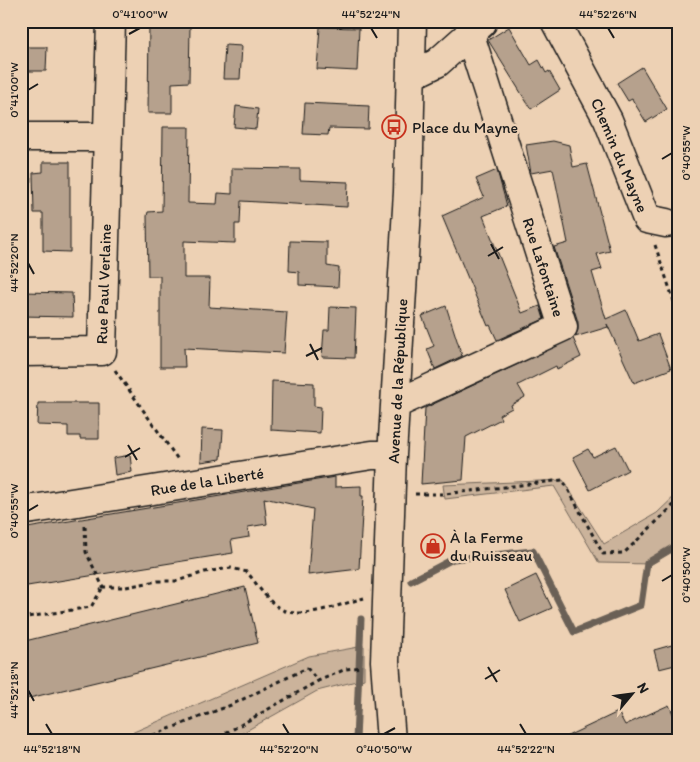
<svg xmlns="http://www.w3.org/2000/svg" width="700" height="762" font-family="Itim,sans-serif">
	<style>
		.park { fill: #cbb39b; stroke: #74685c }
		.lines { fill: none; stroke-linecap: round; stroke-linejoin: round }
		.stream { stroke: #6b6156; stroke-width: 7 }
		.building { fill: #b6a18d; stroke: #1c1c1c }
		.minor-casing { stroke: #1c1c1c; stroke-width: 31 }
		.path { stroke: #1c1c1c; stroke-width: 3; stroke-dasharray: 4 4; stroke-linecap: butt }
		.minor { stroke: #edd1b4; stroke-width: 28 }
		.ticks { fill: none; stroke: #1c1c1c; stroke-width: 2 }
		.labels { text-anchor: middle; stroke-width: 5; stroke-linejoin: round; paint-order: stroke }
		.poi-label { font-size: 16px; fill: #1c1c1c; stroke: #edd1b4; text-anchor: start }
		.street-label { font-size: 16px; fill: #1c1c1c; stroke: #edd1b4 }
		.neatline { fill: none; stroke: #1c1c1c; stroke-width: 2 }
		.ticks-label { font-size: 12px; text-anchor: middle; fill: #1c1c1c }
	</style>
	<rect width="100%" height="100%" fill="#edd1b4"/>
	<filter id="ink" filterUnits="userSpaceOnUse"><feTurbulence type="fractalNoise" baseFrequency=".02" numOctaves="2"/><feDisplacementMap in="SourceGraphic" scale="10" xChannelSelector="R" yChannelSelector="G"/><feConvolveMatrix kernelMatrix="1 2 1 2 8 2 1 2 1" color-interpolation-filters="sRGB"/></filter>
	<g filter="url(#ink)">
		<path class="park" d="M563 480 604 544 657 513 679 492V548L652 564 599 563 554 486 445 499 443 485Z
			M364 646V679L317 691 228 741H113L309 656Z"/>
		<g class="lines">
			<path class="stream" d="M411 581 453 559 533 551 574 632 641 605 647 563 679 544
				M356 741 361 619"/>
		</g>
		<path class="building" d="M149 23H178V26H190L189 82 172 83V113H148Z
			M320 27 359 28 357 71 317 69Z
			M509 27 531 65 539 60 546 73 549 71 560 90 531 109 488 40Z
			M225 45 242 46 240 79H223Z
			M21 47H47L46 71H21Z
			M642 67 667 109 646 122 632 99 628 101 617 83Z
			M305 103 369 106 368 129 329 128 328 135 303 134Z
			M236 106 258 109 256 129 234 127Z
			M163 127H189L188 203 217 204 218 193 232 194V168L300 169V180L348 182 347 207 241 201 240 224H235V243L184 241V278H210L209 307 287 312 284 353 184 348 185 367H160V276H148L147 216 148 212 162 211Z
			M553 141 569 145 573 167 587 164 610 251 597 254 602 269 592 272 606 319 626 310 639 341 658 334 671 369 634 383 607 324 608 327 575 337 578 330V322L554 247 568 243 553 169 531 173 526 145Z
			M43 162H70V252L43 251V213H34L33 173 43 172Z
			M497 170 507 206 483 216 522 313 540 306 544 319 497 340 490 325 488 326 442 216 484 197 476 179Z
			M290 241 327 242V266L339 268 338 287 299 285V272L289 271Z
			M21 292 72 293 73 317 21 316Z
			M446 306 462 356 435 369 427 349 434 346 422 316Z
			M330 307 356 308 354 358 322 357 324 330H329Z
			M573 338 581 357 557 369 556 366 518 385 525 397 511 405 512 408 499 415 501 419 466 437 463 480 421 484 425 408Z
			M272 381 314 383V406L321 407 320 433 271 430Z
			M38 403H99V439H80V436H68V426L37 425Z
			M202 429 223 430 221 459 201 462Z
			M616 446 628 470 590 490 573 457 588 449 593 457Z
			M130 455 132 472 115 475 113 458Z
			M335 477V487L361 486V496H363L359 569 308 575 313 509 264 498 267 524 248 527 249 537 231 540 233 553 21 587V529Z
			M536 575 552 608 520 622 505 590Z
			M245 587 258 643 21 700V642Z
			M679 643V664L659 669 654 650Z
			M669 705 679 727V741H557L618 712 625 725Z"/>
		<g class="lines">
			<g class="minor-casing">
				<path id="minor" d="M555 21 608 120 647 219 666 223
					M412 75 437 63 482 23
					M21 137H107
					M21 352 102 351 111 21
					M396 404 563 327 469 32
					M21 511 372 455H392
					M391 741 385 661 392 455 408 192 412 21"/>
			</g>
			<path class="path" d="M655 245 679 316
				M115 370 179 461
				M415 494H445L563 480 603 554 624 553 679 500
				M85 526 86 552 103 587H126L158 581H177L205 572 231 568 247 572C257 584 267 601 281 609 300 621 344 603 364 598
				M21 618 91 607 103 587
				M138 741 231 705 307 668 318 681 346 669 361 667
				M212 741 318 681"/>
			<use href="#minor" class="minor"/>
		</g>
	</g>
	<path class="ticks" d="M371 28 377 38M608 28 614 38M129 34 140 28M28 90 38 84M662 159 672 153M491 244 499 259M488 256 503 247M28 263 34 274M310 344 318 360M306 356 322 348M128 445 137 460M125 457 140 448M28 511 38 505M662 581 672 575M488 667 497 682M485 679 500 670M28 690 34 701M46 724 52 734M283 724 289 734M520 724 526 734M384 734 395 728"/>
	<defs>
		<g id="bus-ring" transform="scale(1.25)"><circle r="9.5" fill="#edd1b4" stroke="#c8321e" stroke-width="1.5"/><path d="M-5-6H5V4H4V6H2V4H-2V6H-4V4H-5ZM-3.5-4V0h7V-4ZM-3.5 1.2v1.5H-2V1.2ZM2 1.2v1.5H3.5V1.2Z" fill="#c8321e"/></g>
		<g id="shop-ring" transform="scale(1.25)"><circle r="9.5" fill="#edd1b4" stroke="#c8321e" stroke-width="1.5"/><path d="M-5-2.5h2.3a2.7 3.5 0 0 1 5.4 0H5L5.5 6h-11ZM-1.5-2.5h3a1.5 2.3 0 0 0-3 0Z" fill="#c8321e"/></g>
	</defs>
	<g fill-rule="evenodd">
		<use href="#bus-ring" x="394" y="127"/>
		<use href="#shop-ring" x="433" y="546"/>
	</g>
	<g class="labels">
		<g class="poi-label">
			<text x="412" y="133">Place du Mayne</text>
			<text x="450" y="543">À la Ferme<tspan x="450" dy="18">du Ruisseau</tspan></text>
		</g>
		<g class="street-label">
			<text transform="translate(620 155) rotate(67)" y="6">Chemin du Mayne</text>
			<text transform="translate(544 267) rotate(72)" y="6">Rue Lafontaine</text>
			<text transform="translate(103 284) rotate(-88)" y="6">Rue Paul Verlaine</text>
			<text transform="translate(397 381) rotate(-87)" y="6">Avenue de la République</text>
			<text transform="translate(207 481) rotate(-9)" y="6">Rue de la Liberté</text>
		</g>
	</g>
	<rect width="700" height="762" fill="none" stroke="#edd1b4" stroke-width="55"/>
	<g transform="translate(632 694) rotate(61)" stroke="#edd1b4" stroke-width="4" paint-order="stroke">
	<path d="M0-4L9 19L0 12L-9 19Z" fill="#1c1c1c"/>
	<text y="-8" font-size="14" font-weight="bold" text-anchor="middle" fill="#1c1c1c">N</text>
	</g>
	<rect x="28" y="28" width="644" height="706" class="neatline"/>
	<g class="ticks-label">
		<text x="140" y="18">0°41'00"W</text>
		<text x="371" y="18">44°52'24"N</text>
		<text x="608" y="18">44°52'26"N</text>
		<text transform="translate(14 90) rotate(-90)" y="4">0°41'00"W</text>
		<text transform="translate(686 153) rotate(-90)" y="4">0°40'55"W</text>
		<text transform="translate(14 263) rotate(-90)" y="4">44°52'20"N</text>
		<text transform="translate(14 511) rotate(-90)" y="4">0°40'55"W</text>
		<text transform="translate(686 575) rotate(-90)" y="4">0°40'50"W</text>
		<text transform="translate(14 690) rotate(-90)" y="4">44°52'18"N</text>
		<text x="52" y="753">44°52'18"N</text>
		<text x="289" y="753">44°52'20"N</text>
		<text x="384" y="753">0°40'50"W</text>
		<text x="526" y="753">44°52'22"N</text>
	</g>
</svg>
